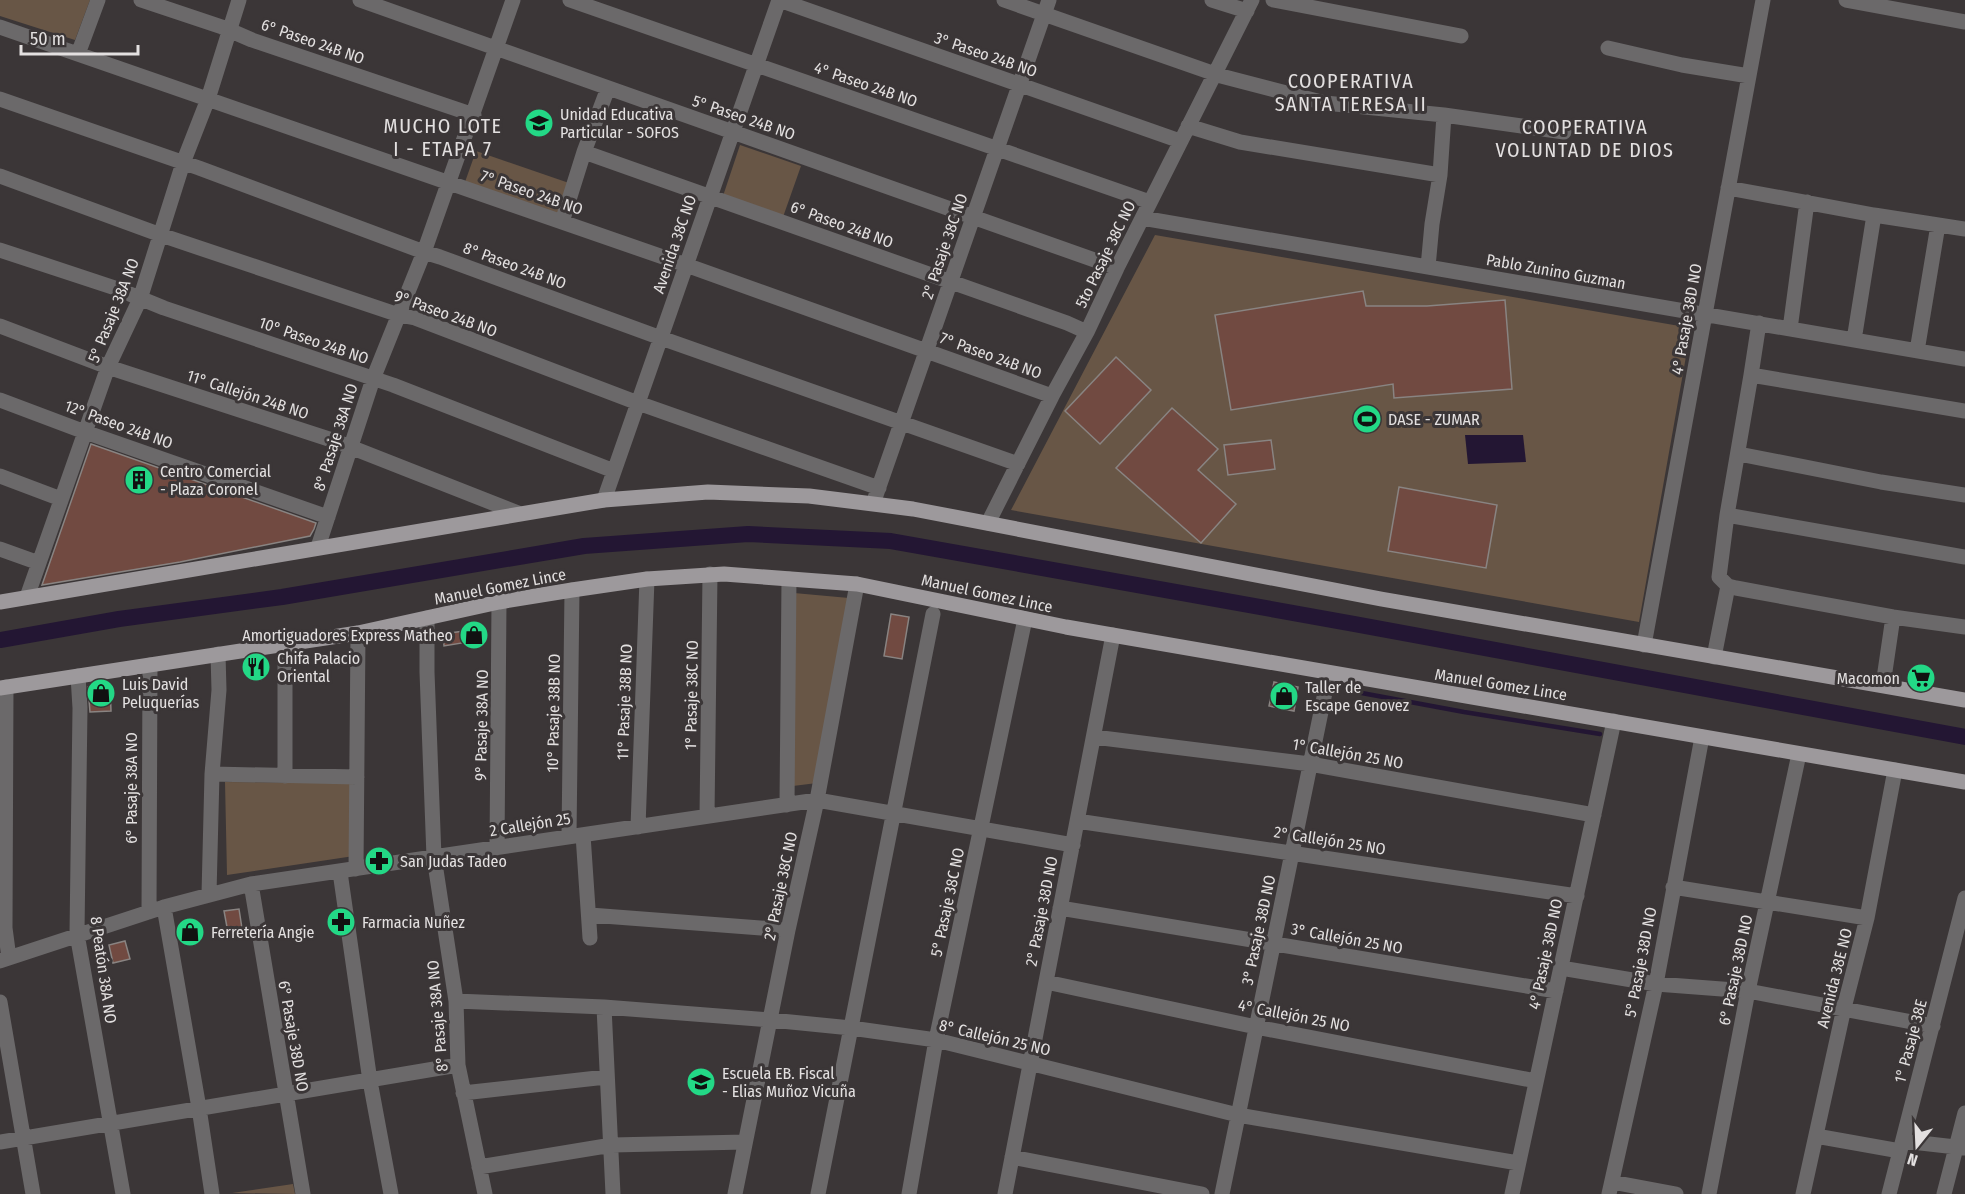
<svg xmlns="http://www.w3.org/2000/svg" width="1965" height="1194" font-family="'Fira Sans Condensed',sans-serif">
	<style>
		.green { fill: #685646 }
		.water { fill: #231633 }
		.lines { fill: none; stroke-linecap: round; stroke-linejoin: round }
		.stream { stroke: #231633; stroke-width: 4.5 }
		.canal { stroke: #231633; stroke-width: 16 }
		.building { fill: #714a41; stroke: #898482; stroke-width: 1.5 }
		.minor { stroke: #6b696a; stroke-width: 15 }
		.major { stroke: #9d999c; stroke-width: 15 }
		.labels { text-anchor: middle; stroke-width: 6; stroke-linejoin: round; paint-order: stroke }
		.street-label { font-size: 16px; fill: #e3e0e0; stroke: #3b3637 }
		.poi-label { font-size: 16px; fill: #e3e0e0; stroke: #3b3637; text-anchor: start }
		.quarter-label { font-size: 20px; letter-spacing: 1.5px; fill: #e3e0e0; stroke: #3b3637 }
	</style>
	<rect width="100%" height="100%" fill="#3b3637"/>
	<path class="green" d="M0 0H90L75 40 0 16Z
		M740 145 801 166 783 217 723 196Z
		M476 151 569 183 558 214 465 182Z
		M1155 235 1691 328 1639 622 1011 510Z
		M794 593 849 598 817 783 793 786Z
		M225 782 353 783 354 856 227 875Z
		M293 1184 295 1194 232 1193Z"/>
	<path class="water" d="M1523 435 1526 462 1468 464 1465 435Z"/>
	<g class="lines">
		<path class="stream" d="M1351 691 1464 712 1600 734"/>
		<path class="canal" d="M0 640 119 619 282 597 584 546 748 534 891 541 1355 624 1965 737"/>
	</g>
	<path class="building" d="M1363 291 1366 306H1427L1505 300 1512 389 1394 398 1393 384 1231 410 1215 315Z
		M1116 357 1151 390 1100 444 1065 411Z
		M1172 408 1218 449 1198 470 1236 504 1201 543 1116 468Z
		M1271 440 1275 469 1228 475 1224 445Z
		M91 444 316 523 314 529 310 536 180 562 42 585Z
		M1399 487 1497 505 1486 568 1388 551Z
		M891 614 909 617 902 659 884 656Z
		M478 629 480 640 444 646 443 634Z
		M262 660 263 674H250L249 661Z
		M1274 682 1298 687 1294 711 1269 706Z
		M110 686 111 711 90 712 88 687Z
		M239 909 243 935 229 938 224 911Z
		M196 920 200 941 184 944 180 923Z
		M125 941 130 959 113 963 109 945Z"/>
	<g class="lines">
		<path class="minor" d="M141 0 222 27 252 40 474 115
			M360 0 1117 268
			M570 0 1150 202
			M779 0 1180 141
			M1004 0 1221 76 1325 103 1444 115 1564 132
			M1212 0 1247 11
			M1273 0 1461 36
			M1846 0 1965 22
			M0 27 686 265 1052 396
			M1608 48 1682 65 1749 76
			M78 54 98 0
			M0 99 199 168 424 252 440 257 661 338 1018 464
			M1188 126 1240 142 1440 175
			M584 152 1067 323 1087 332
			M0 176 161 235 399 315 415 318 638 403 879 488
			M1728 188 1874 215 1965 229
			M1142 218 1965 359
			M562 222 584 152 608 88
			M0 250 115 288 164 308 393 385 614 471
			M1428 267 1432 224 1440 175 1444 115
			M0 326 108 367 335 441 518 513
			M1790 329 1807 202
			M1854 340 1874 215
			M1917 351 1938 225
			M1751 375 1759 323
			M0 400 85 432 328 517
			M1965 411 1751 375 1727 515 1719 577 1728 586 1736 588 1893 617 1965 627
			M1739 454 1881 482 1965 495
			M0 476 61 499
			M875 498 1049 0
			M604 500 779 0
			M1727 515 1965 557
			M988 523 1052 396 1087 332 1117 268 1252 0
			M318 547 373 379 424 252 513 0
			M0 549 39 563
			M27 597 108 367 140 299 183 163 208 99 239 0
			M427 618V672L434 857 456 1001 458 1065 485 1194
			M1644 645 1763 0
			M1714 657 1728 586
			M78 676 80 708 77 934 123 1194
			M1883 685 1893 617
			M6 687 5 928 9 958
			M1094 737 1310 764 1594 815
			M212 774 357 777
			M285 776V645
			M787 805 789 579
			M707 816 710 574
			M1077 821 1577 896
			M638 827 647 579
			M583 835 590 938
			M569 836 572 590
			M497 848 499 602
			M356 869 358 633
			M340 872 370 1081 391 1194
			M251 884 303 1194
			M1673 887 1867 918
			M209 894 212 774 219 690 218 654
			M164 907 199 1108 212 1194
			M1060 908 1556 991
			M149 912 150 665
			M590 915 788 930
			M0 961 164 907 251 884 817 800 1073 845
			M1561 968 1656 984 1748 991 1933 1026
			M1046 982 1256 1027 1536 1081
			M456 1001 604 1007 771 1020 851 1028 936 1040 1238 1115 1518 1163
			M0 1002 33 1194
			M604 1007 613 1194
			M463 1093 606 1077
			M1816 1136 1900 1151
			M1903 1141 1965 1148
			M0 1142 458 1065
			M1012 1157 1202 1194
			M479 1167 612 1145 745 1142
			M1612 1182 1676 1194
			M735 1194 788 930 817 800 857 584
			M818 1194 933 614
			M909 1194 936 1040 1025 619
			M1005 1194 1113 635
			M1222 1194 1329 673
			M1512 1194 1614 721
			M1609 1194 1656 984 1702 737
			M1709 1194 1748 991 1799 754
			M1803 1194 1844 1008 1867 918 1895 770
			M1889 1194 1965 898
			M1944 1194 1965 1113"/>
		<path class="major" d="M0 602 604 500 708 492 809 496 913 509 1381 599 1965 700
			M0 688 358 633 499 602 572 590 647 579 724 574 857 584 1066 627 1965 782"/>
	</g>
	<defs>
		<g id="school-disc" transform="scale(1.5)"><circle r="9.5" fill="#23d886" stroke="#3b3637"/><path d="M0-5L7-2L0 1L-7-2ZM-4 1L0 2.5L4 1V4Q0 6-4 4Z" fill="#111"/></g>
		<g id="stadium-disc" transform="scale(1.5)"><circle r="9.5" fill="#23d886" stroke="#3b3637"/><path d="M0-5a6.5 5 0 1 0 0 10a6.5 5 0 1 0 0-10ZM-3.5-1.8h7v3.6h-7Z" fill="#111"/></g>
		<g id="building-disc" transform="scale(1.5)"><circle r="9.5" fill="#23d886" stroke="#3b3637"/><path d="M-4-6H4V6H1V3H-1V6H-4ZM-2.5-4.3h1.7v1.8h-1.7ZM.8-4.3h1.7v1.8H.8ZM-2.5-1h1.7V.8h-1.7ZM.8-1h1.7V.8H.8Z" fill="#111"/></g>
		<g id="shop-disc" transform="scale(1.5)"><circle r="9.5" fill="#23d886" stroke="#3b3637"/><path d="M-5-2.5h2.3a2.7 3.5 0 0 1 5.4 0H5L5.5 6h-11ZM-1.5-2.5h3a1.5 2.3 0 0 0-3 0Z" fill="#111"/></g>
		<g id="restaurant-disc" transform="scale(1.5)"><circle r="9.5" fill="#23d886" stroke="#3b3637"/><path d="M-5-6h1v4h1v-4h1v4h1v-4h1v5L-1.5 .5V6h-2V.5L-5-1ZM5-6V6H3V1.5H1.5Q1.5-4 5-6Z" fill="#111"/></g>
		<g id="supermarket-disc" transform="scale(1.5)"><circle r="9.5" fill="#23d886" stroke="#3b3637"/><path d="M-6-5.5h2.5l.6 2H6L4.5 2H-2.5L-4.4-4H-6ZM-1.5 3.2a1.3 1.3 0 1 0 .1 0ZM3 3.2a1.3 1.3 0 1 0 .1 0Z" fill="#111"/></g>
		<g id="pharmacy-disc" transform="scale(1.5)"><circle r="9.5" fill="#23d886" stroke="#3b3637"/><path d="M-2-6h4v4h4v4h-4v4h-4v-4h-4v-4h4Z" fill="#111"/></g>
	</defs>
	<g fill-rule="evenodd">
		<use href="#school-disc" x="539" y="123"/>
		<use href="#stadium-disc" x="1367" y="419"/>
		<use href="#building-disc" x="139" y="480"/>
		<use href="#shop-disc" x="474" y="635"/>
		<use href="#restaurant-disc" x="256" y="667"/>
		<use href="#supermarket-disc" x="1921" y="678"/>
		<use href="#shop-disc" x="101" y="693"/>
		<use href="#shop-disc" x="1284" y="696"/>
		<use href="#pharmacy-disc" x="379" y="861"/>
		<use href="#pharmacy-disc" x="341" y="922"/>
		<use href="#shop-disc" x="190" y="932"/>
		<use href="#school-disc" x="701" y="1082"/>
	</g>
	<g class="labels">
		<g class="street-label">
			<text transform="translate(313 41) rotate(19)" y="6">6° Paseo 24B NO</text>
			<text transform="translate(986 54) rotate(19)" y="6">3° Paseo 24B NO</text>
			<text transform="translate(866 84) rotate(19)" y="6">4° Paseo 24B NO</text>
			<text transform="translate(744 117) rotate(19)" y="6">5° Paseo 24B NO</text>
			<text transform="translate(532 192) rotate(19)" y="6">7° Paseo 24B NO</text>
			<text transform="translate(842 224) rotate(20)" y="6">6° Paseo 24B NO</text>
			<text transform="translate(674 244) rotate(-71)" y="6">Avenida 38C NO</text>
			<text transform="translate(944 246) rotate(-71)" y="6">2° Pasaje 38C NO</text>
			<text transform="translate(1105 254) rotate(-64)" y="6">5to Pasaje 38C NO</text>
			<text transform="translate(515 265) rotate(20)" y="6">8° Paseo 24B NO</text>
			<text transform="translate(1556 271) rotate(10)" y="6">Pablo Zunino Guzman</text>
			<text transform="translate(113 310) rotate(-68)" y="6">5° Pasaje 38A NO</text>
			<text transform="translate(446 313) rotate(20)" y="6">9° Paseo 24B NO</text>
			<text transform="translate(1686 319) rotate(-80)" y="6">4° Pasaje 38D NO</text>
			<text transform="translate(314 340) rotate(19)" y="6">10° Paseo 24B NO</text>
			<text transform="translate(991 355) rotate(20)" y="6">7° Paseo 24B NO</text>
			<text transform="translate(248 394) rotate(18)" y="6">11° Callejón 24B NO</text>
			<text transform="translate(119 424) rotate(20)" y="6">12° Paseo 24B NO</text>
			<text transform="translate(335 437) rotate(-72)" y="6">8° Pasaje 38A NO</text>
			<text transform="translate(500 586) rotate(-11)" y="6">Manuel Gomez Lince</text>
			<text transform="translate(987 593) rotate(12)" y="6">Manuel Gomez Lince</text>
			<text transform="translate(1501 684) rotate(9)" y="6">Manuel Gomez Lince</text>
			<text transform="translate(691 695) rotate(-89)" y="6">1° Pasaje 38C NO</text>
			<text transform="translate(624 702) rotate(-88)" y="6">11° Pasaje 38B NO</text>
			<text transform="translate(553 713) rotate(-89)" y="6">10° Pasaje 38B NO</text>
			<text transform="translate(481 725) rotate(-89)" y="6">9° Pasaje 38A NO</text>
			<text transform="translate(1348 753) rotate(10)" y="6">1° Callejón 25 NO</text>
			<text transform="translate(131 788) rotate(-90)" y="6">6° Pasaje 38A NO</text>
			<text transform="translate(530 824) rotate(-9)" y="6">2 Callejón 25</text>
			<text transform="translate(1330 840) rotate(9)" y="6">2° Callejón 25 NO</text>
			<text transform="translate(780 886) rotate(-78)" y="6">2° Pasaje 38C NO</text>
			<text transform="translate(947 902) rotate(-78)" y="6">5° Pasaje 38C NO</text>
			<text transform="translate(1041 911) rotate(-79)" y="6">2° Pasaje 38D NO</text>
			<text transform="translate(1258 930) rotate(-78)" y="6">3° Pasaje 38D NO</text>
			<text transform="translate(1347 938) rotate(10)" y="6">3° Callejón 25 NO</text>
			<text transform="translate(1545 954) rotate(-78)" y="6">4° Pasaje 38D NO</text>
			<text transform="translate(1640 962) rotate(-79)" y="6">5° Pasaje 38D NO</text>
			<text transform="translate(104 970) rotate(82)" y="6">8 Peatón 38A NO</text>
			<text transform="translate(1735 970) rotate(-78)" y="6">6° Pasaje 38D NO</text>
			<text transform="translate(1834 978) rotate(-76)" y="6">Avenida 38E NO</text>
			<text transform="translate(1294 1015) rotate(11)" y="6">4° Callejón 25 NO</text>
			<text transform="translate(437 1016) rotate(-95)" y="6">8° Pasaje 38A NO</text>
			<text transform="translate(294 1036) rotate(80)" y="6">6° Pasaje 38D NO</text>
			<text transform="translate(995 1037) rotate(13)" y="6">8° Callejón 25 NO</text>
			<text transform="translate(1910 1041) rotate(-75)" y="6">1° Pasaje 38E</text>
		</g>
		<g class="poi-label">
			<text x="560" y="120">Unidad Educativa<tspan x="560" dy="18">Particular - SOFOS</tspan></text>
			<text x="1388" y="425">DASE - ZUMAR</text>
			<text x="160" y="477">Centro Comercial<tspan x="160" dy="18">- Plaza Coronel</tspan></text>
			<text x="453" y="641" text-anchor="end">Amortiguadores Express Matheo</text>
			<text x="277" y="664">Chifa Palacio<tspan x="277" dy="18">Oriental</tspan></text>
			<text x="1900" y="684" text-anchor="end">Macomon</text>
			<text x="122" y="690">Luis David<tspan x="122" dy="18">Peluquerías</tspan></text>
			<text x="1305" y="693">Taller de<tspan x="1305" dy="18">Escape Genovez</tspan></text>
			<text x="400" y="867">San Judas Tadeo</text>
			<text x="362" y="928">Farmacia Nuñez</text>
			<text x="211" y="938">Ferretería Angie</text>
			<text x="722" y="1079">Escuela EB. Fiscal<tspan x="722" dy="18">- Elias Muñoz Vicuña</tspan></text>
		</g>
		<g class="quarter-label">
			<text x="1351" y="88">COOPERATIVA<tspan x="1351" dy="23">SANTA TERESA II</tspan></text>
			<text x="443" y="133">MUCHO LOTE<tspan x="443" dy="23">I - ETAPA 7</tspan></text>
			<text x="1585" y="134">COOPERATIVA<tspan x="1585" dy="23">VOLUNTAD DE DIOS</tspan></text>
		</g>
	</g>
	<g transform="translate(1917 1146) rotate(198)" stroke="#3b3637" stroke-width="4.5" paint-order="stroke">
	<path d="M0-4.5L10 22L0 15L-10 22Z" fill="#e3e0e0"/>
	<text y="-9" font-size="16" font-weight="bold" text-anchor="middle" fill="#e3e0e0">N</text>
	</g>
	<path d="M21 45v9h117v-9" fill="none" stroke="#e3e0e0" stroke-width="3"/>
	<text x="30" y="45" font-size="18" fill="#e3e0e0" stroke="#3b3637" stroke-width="4.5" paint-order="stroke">50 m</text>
</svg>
